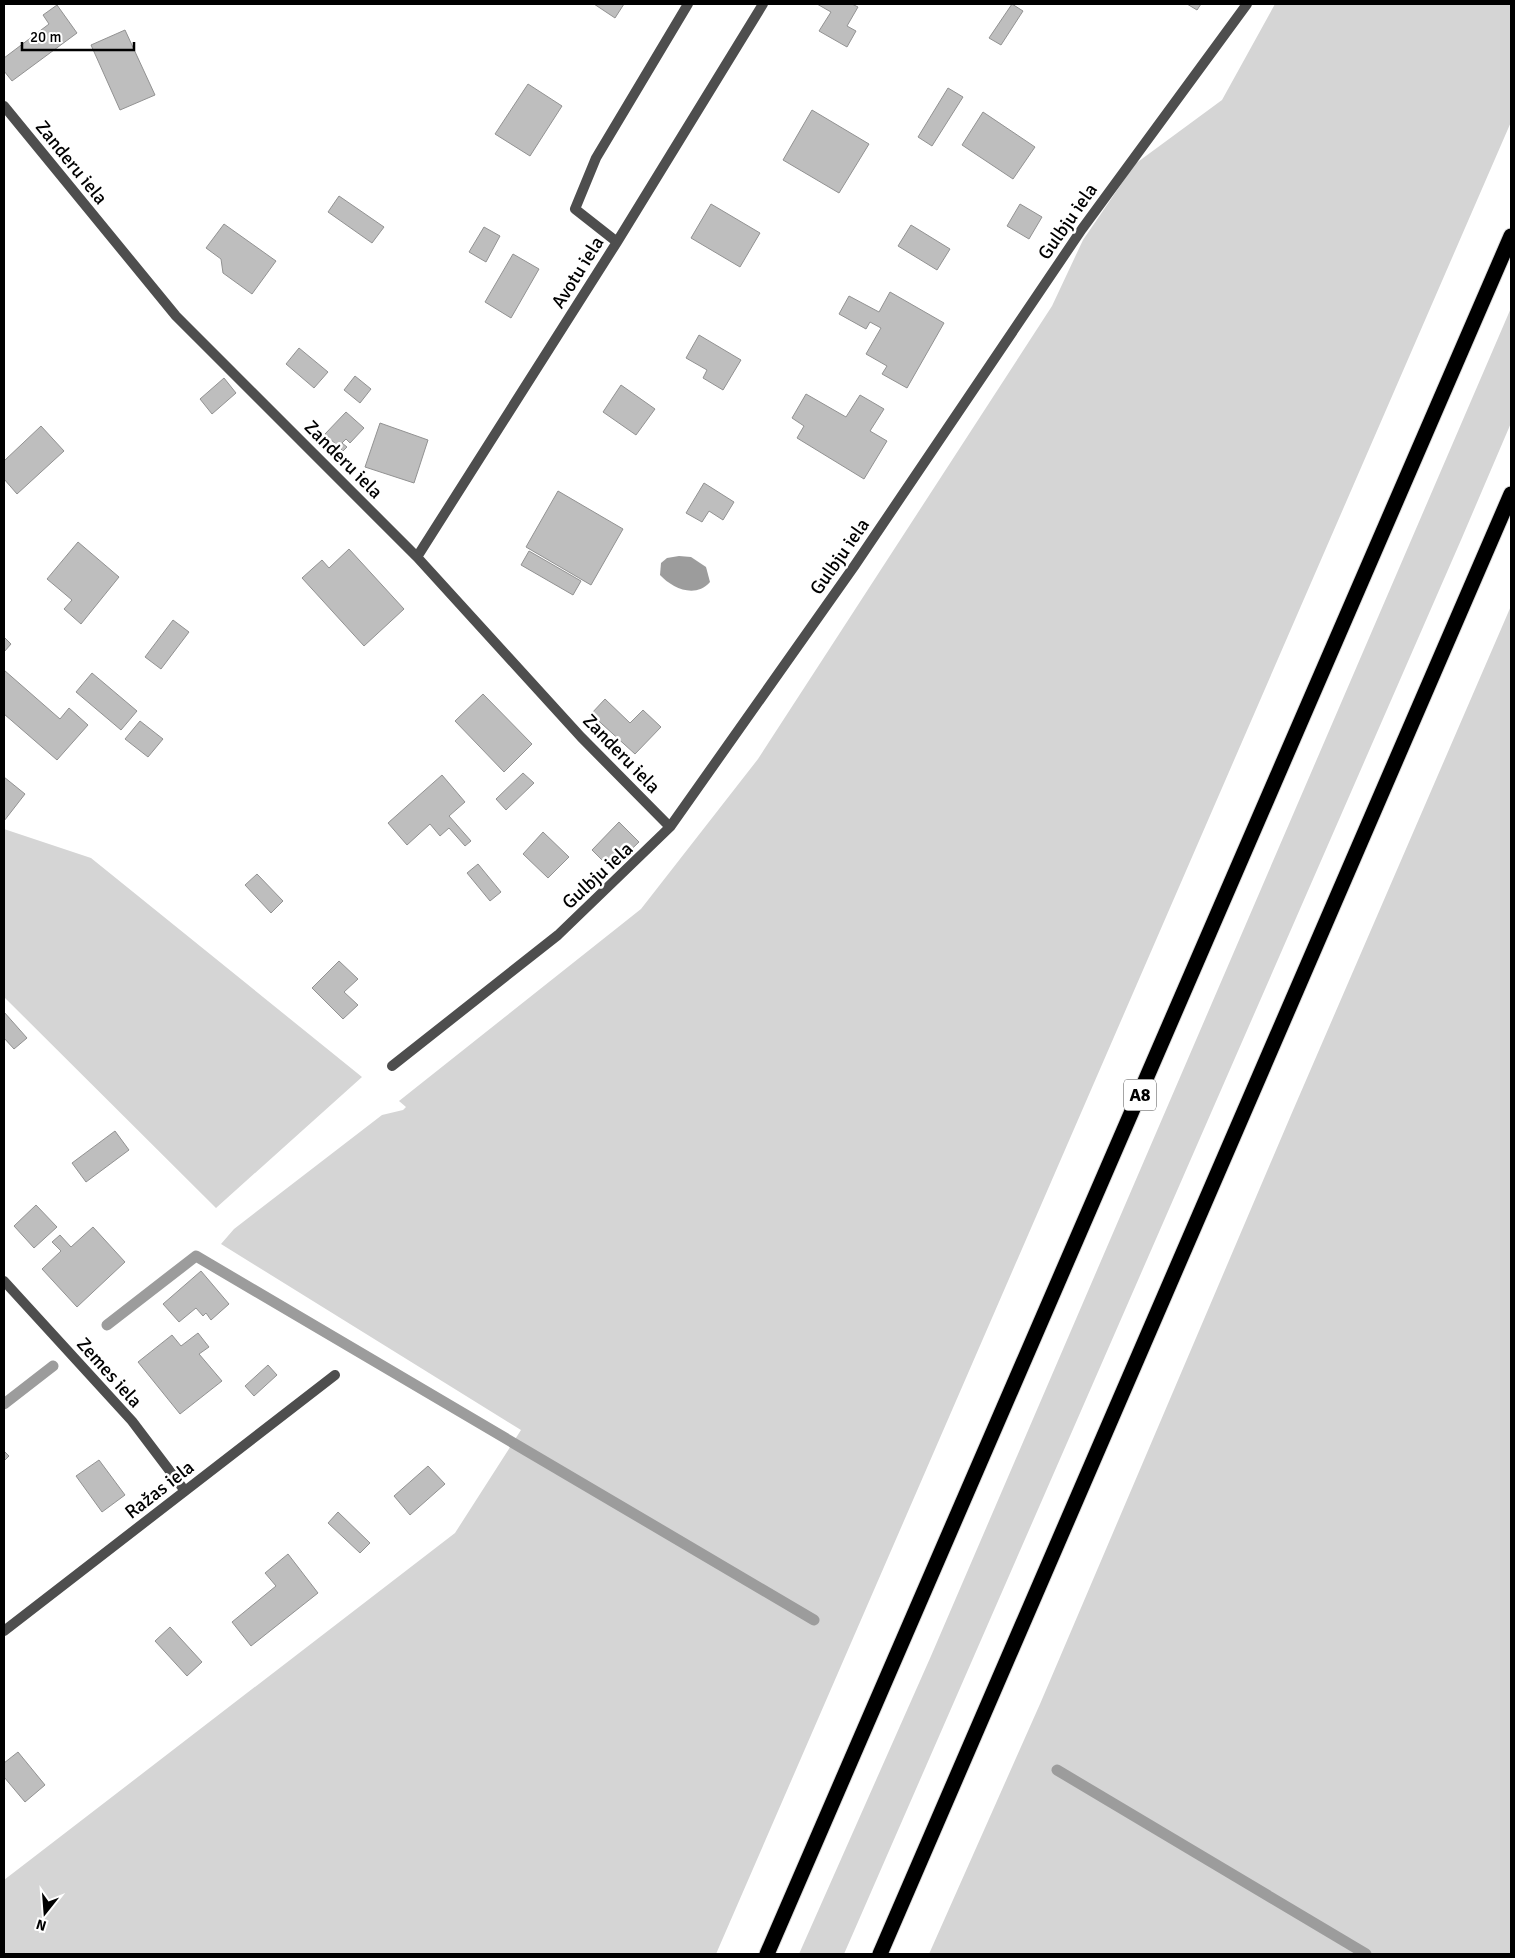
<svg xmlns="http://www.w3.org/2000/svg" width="1515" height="1958" font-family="Signika,sans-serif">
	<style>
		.green { fill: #d5d5d5 }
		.water { fill: #9c9c9c }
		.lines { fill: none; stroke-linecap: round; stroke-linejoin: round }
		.stream { stroke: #9c9c9c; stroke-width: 11 }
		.building { fill: #bebebe; stroke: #929292 }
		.highway-casing { stroke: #dbdbdb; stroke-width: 17 }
		.street { stroke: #4e4e4e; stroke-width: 10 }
		.highway { stroke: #000; stroke-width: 15 }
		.labels { text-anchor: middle; stroke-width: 5; stroke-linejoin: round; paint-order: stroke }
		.shield { fill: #fff; stroke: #4c4c4c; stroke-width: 1 }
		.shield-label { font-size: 18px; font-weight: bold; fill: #000 }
		.street-label { font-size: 19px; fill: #000; stroke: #fff }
	</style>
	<rect width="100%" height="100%" fill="#fff"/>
	<path class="green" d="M1275 4H1511V122L716 1954H4V1880L455 1533 521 1430 221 1244 234 1229 382 1115 403 1110 406 1107 399 1101 641 909 758 759 1052 306 1083 240 1135 164 1222 100Z
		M1511 308V423L1461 540 844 1954H799L931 1656Z
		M1511 606V1954H929L1040 1704 1291 1115Z
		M4 829 91 858 362 1077 216 1208 4 997Z"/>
	<path class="water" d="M679 556 691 557 706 567 710 582C695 599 672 588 660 575L661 563 667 558Z"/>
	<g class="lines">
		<path class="stream" d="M107 1325 196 1256 814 1620
			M4 1404 53 1366
			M1057 1770 1366 1954"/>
	</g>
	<path class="building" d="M594 4H624L615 18Z
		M817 4H852L858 7 847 26 856 31 847 47 819 31 831 12Z
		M1012 4 1023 11 1001 45 989 38Z
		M1187 4H1201L1197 10Z
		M57 5 77 33 12 81 4 71V58L49 24 43 15Z
		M125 30 155 95 120 110 91 45Z
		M528 84 562 106 530 156 495 134Z
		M948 88 963 97 932 146 918 137Z
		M812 110 869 144 839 193 783 160Z
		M983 112 1035 147 1013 179 962 145Z
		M339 196 384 227 372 243 328 212Z
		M711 204 760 233 740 267 691 238Z
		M1020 204 1042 217 1029 239 1007 226Z
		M224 224 276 261 252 294 223 273 221 259 206 248Z
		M911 225 950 249 937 270 898 246Z
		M484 227 500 236 486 262 469 252Z
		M513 254 539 269 511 318 485 302Z
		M890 292 944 323 907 388 882 374 887 366 866 354 881 328 870 322 866 329 839 314 849 296 879 312Z
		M699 335 741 360 723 390 703 378 707 370 686 358Z
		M299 348 328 372 314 388 286 364Z
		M355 376 371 389 360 403 344 390Z
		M224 378 236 393 212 414 200 399Z
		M621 385 655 409 636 435 603 412Z
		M806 394 846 417 860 395 884 409 870 431 887 441 864 479 797 438 804 426 792 418Z
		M346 412 364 428 350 443 346 439 342 443 347 447 343 451 325 434Z
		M380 423 428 440 414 483 365 467Z
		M41 426 64 451 17 494 4 479V461Z
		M704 483 734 502 723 520 709 511 702 522 686 513Z
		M558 491 623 529 591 585 526 547Z
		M78 542 119 577 81 624 64 609 72 600 47 579Z
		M349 549 404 609 364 646 302 578 322 560 329 568Z
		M529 551 581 581 573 595 521 565Z
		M173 620 189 632 161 669 145 657Z
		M4 637 11 644 4 652Z
		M4 670 60 719 69 708 88 725 57 760 4 714Z
		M92 673 137 711 121 730 76 692Z
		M483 694 532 744 504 772 455 721Z
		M605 699 630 723 643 710 661 727 635 754 591 714Z
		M140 721 163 739 148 757 125 739Z
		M523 773 534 783 506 810 496 799Z
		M442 775 465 802 449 816 471 841 465 846 449 828 440 836 430 824 407 845 388 823Z
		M4 777 25 794 4 821Z
		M619 822 639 842 611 869 592 850Z
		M543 832 569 857 548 878 523 854Z
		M478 864 501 892 490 901 467 873Z
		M257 874 283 901 271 913 245 885Z
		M339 961 358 979 344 992 358 1005 343 1019 312 988Z
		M4 1012 27 1038 14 1049 4 1038Z
		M115 1131 129 1150 86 1182 72 1163Z
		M36 1205 57 1227 34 1248 14 1226Z
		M93 1227 125 1262 77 1307 42 1269 61 1251 52 1242 60 1235 71 1247Z
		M201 1271 229 1304 211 1320 206 1313 203 1316 196 1308 179 1322 163 1304Z
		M198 1333 209 1347 199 1354 222 1381 180 1414 138 1362 172 1335 181 1346Z
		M268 1365 277 1375 254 1396 245 1386Z
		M4 1451 9 1456 4 1461Z
		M99 1460 125 1495 102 1512 76 1476Z
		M428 1466 445 1484 410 1515 394 1496Z
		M338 1512 370 1543 360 1553 328 1523Z
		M288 1554 318 1593 251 1646 232 1622 276 1586 265 1573Z
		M170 1627 202 1662 187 1676 155 1641Z
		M18 1752 45 1785 25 1802 4 1777V1763Z"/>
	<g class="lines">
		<g class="highway-casing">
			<path id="highway" d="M767 1954 1511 236
				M880 1954 1511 494"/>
		</g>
		<path class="street" d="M4 106 176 316 417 557 581 737 670 827
			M617 242 575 209 596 158 688 4
			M417 557 617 242 763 4
			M392 1066 558 935 670 827 855 565 1082 229 1247 4
			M4 1281 132 1421 185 1491
			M4 1631 335 1375"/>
		<use href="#highway" class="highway"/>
	</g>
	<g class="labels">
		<rect class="shield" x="1124" y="1079.5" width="32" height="31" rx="4"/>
		<g class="shield-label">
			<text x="1140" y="1101">A8</text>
		</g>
		<g class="street-label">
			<text transform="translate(72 162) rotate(51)" y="7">Zanderu iela</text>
			<text transform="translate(1067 221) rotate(-55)" y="7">Gulbju iela</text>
			<text transform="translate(577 272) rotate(-58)" y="7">Avotu iela</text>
			<text transform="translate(344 459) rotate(45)" y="7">Zanderu iela</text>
			<text transform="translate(839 556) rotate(-55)" y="7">Gulbju iela</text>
			<text transform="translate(622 753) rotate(46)" y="7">Zanderu iela</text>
			<text transform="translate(597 875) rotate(-43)" y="7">Gulbju iela</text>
			<text transform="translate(110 1372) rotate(48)" y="7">Zemes iela</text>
			<text transform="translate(159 1489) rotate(-38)" y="7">Ražas iela</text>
		</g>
	</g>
	<rect width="1515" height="1958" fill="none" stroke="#000000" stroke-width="10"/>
	<g transform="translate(45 1913) rotate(197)" stroke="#ffffff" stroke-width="4" paint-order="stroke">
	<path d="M0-4L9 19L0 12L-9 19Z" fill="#000000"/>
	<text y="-8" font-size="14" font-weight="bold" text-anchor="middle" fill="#000000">N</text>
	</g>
	<path d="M22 42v8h112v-8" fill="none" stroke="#000000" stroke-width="2.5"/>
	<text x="30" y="42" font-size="15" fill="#000000" stroke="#ffffff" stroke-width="4" paint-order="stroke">20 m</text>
</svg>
